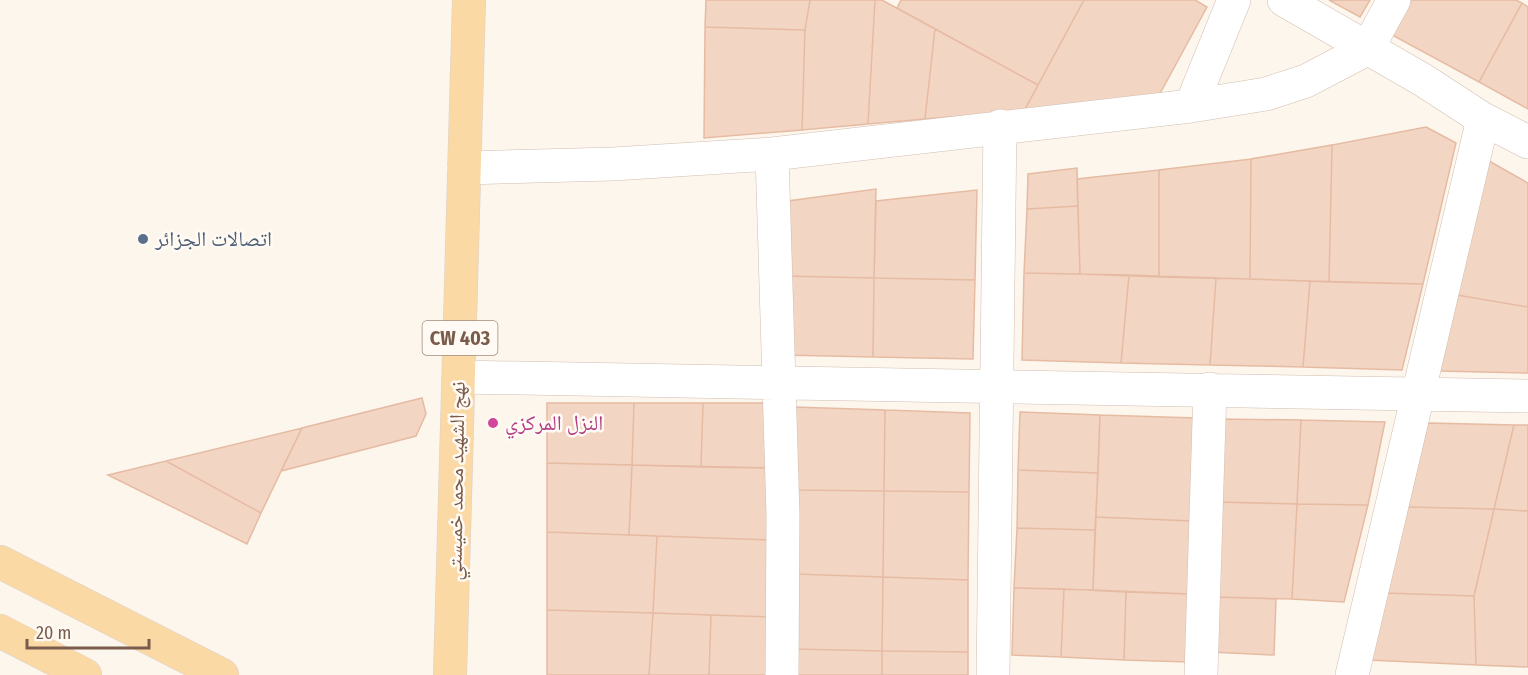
<svg xmlns="http://www.w3.org/2000/svg" width="1528" height="675" font-family="'Fira Sans Condensed','Noto Naskh Arabic',sans-serif">
	<style>
		.building { fill: #f3d5c3; stroke: #e6bba3; stroke-width: 1.5 }
		.lines { fill: none; stroke-linecap: round; stroke-linejoin: round }
		.minor-casing { stroke: #d1beb0; stroke-width: 34 }
		.major-casing { stroke: #dad1cd; stroke-width: 34 }
		.minor { stroke: #fff; stroke-width: 33 }
		.major { stroke: #fbd9a5; stroke-width: 33 }
		.service-dot { fill: #5c6f8a; stroke: #fffaf3; stroke-width: 2 }
		.hotel-dot { fill: #d1479c; stroke: #fffaf3; stroke-width: 2 }
		.labels { text-anchor: middle; stroke-width: 5; stroke-linejoin: round; paint-order: stroke }
		.shield { fill: #fffaf3; stroke: #a28b7f; stroke-width: 1.5 }
		.shield-label { font-size: 20px; font-weight: bold; fill: #7a5c4d }
		.service-label { font-size: 21px; fill: #4e5e75; stroke: #fffaf3; text-anchor: start }
		.hotel-label { font-size: 21px; fill: #b23c85; stroke: #fffaf3; text-anchor: start }
		.street-label { font-size: 21px; fill: #7a5c4d; stroke: #fffaf3 }
	</style>
	<rect width="100%" height="100%" fill="#fdf6ec"/>
	<path class="building" d="M706 0H810L805 30 705 27Z
		M810 0H875L868 124 802 130 805 30Z
		M875 0H882L935 29 925 119 868 124Z
		M901 0H1084L1038 85 897 8Z
		M1084 0H1195L1207 7 1157 99 1024 111Z
		M1329 0H1370L1360 17Z
		M1411 0H1516L1522 3 1479 82 1392 35Z
		M1522 3 1528 7V109L1479 82Z
		M705 27 805 30 802 130 704 138Z
		M935 29 1038 85 1024 111 925 119Z
		M1426 127 1456 143 1423 284 1329 282 1332 145Z
		M1332 145 1329 282 1250 279 1251 159Z
		M1251 159 1250 279 1159 277V170Z
		M1489 161 1528 183V307L1457 295Z
		M1077 168 1078 206 1027 209 1028 174Z
		M1159 170V277L1080 274 1077 179Z
		M876 189 874 278 785 276 788 201Z
		M977 190 975 280 874 278 876 201Z
		M1078 206 1080 274 1024 273 1027 209Z
		M1024 273 1129 275 1121 363 1022 360Z
		M1129 275 1216 278 1210 365 1121 363Z
		M785 276 874 278 873 357 783 355Z
		M874 278 975 280 973 359 873 357Z
		M1216 278 1310 281 1303 367 1210 365Z
		M1310 281 1423 284 1402 370 1303 367Z
		M1457 295 1528 307V373L1440 371Z
		M422 398 426 414 416 436 281 471 302 428Z
		M547 403H634L632 465 547 463Z
		M634 403H703L701 467 632 465Z
		M703 403H771V468L701 467Z
		M794 407 885 410 884 491 794 490Z
		M885 410 970 413 969 492 884 491Z
		M1020 412 1100 415 1098 473 1018 470Z
		M1100 415 1196 418 1192 521 1096 517Z
		M1220 419 1301 420 1297 504 1217 502Z
		M1301 420 1385 422 1368 505 1297 504Z
		M1428 423 1514 425 1494 509 1408 507Z
		M1514 425H1528V511L1494 509Z
		M302 428 261 513 166 461Z
		M166 461 261 513 247 544 108 475Z
		M547 463 632 465 629 535 547 532Z
		M632 465 771 468 770 540 629 535Z
		M1018 470 1098 473 1095 530 1017 528Z
		M794 490 884 491 883 577 795 574Z
		M884 491 969 492 968 580 883 577Z
		M1217 502 1297 504 1292 599 1213 597Z
		M1297 504 1368 505 1344 602 1292 599Z
		M1408 507 1494 509 1474 596 1386 593Z
		M1494 509 1528 511V667L1476 665 1474 596Z
		M1096 517 1192 521 1189 594 1093 590Z
		M1017 528 1095 530 1093 590 1014 588Z
		M547 532 657 536 653 613 547 610Z
		M657 536 770 540V617L653 613Z
		M795 574 883 577 882 651 796 649Z
		M883 577 968 580V652L882 651Z
		M1014 588 1064 589 1061 657 1012 655Z
		M1064 589 1126 592 1124 660 1061 657Z
		M1126 592 1189 594 1187 662 1124 660Z
		M1386 593 1474 596 1476 665 1369 660Z
		M1213 597 1276 599 1274 655 1211 652Z
		M547 610 653 613 649 675H547Z
		M653 613 711 615 709 675H649Z
		M711 615 770 617V675H709Z
		M796 649 882 651V675H796Z
		M882 651 968 652V675H882Z"/>
	<g class="lines">
		<g class="minor-casing">
			<path id="minor" d="M1284 0 1423 80 1483 119 1528 142
				M1191 106 1234 0
				M772 154 783 515 782 675
				M464 168 613 164 772 154 1191 106 1266 94 1306 81 1367 49 1394 0
				M459 377 1528 396
				M993 675 1000 126
				M1201 675 1210 389
				M1352 675 1483 119"/>
		</g>
		<g class="major-casing">
			<path id="major" d="M0 562 222 675
				M0 631 85 675
				M450 675 469 0"/>
		</g>
		<use href="#minor" class="minor"/>
		<use href="#major" class="major"/>
	</g>
	<circle class="service-dot" cx="143" cy="239" r="6"/>
	<circle class="hotel-dot" cx="493" cy="423" r="6"/>
	<g class="labels">
		<rect class="shield" x="422.5" y="321" width="75" height="34" rx="4.5"/>
		<g class="shield-label">
			<text x="460" y="345">CW 403</text>
		</g>
		<g class="service-label">
			<text x="155" y="246">اتصالات الجزائر</text>
		</g>
		<g class="hotel-label">
			<text x="505" y="430">النزل المركزي</text>
		</g>
		<g class="street-label">
			<text transform="translate(456 481) rotate(-89)" y="7">نهج الشهيد محمد خميستي</text>
		</g>
	</g>
	<path d="M27 639v9h122v-9" fill="none" stroke="#7a5c4d" stroke-width="3"/>
	<text x="36" y="639" font-size="18" fill="#7a5c4d" stroke="#fffaf3" stroke-width="4.5" paint-order="stroke">20 m</text>
</svg>
